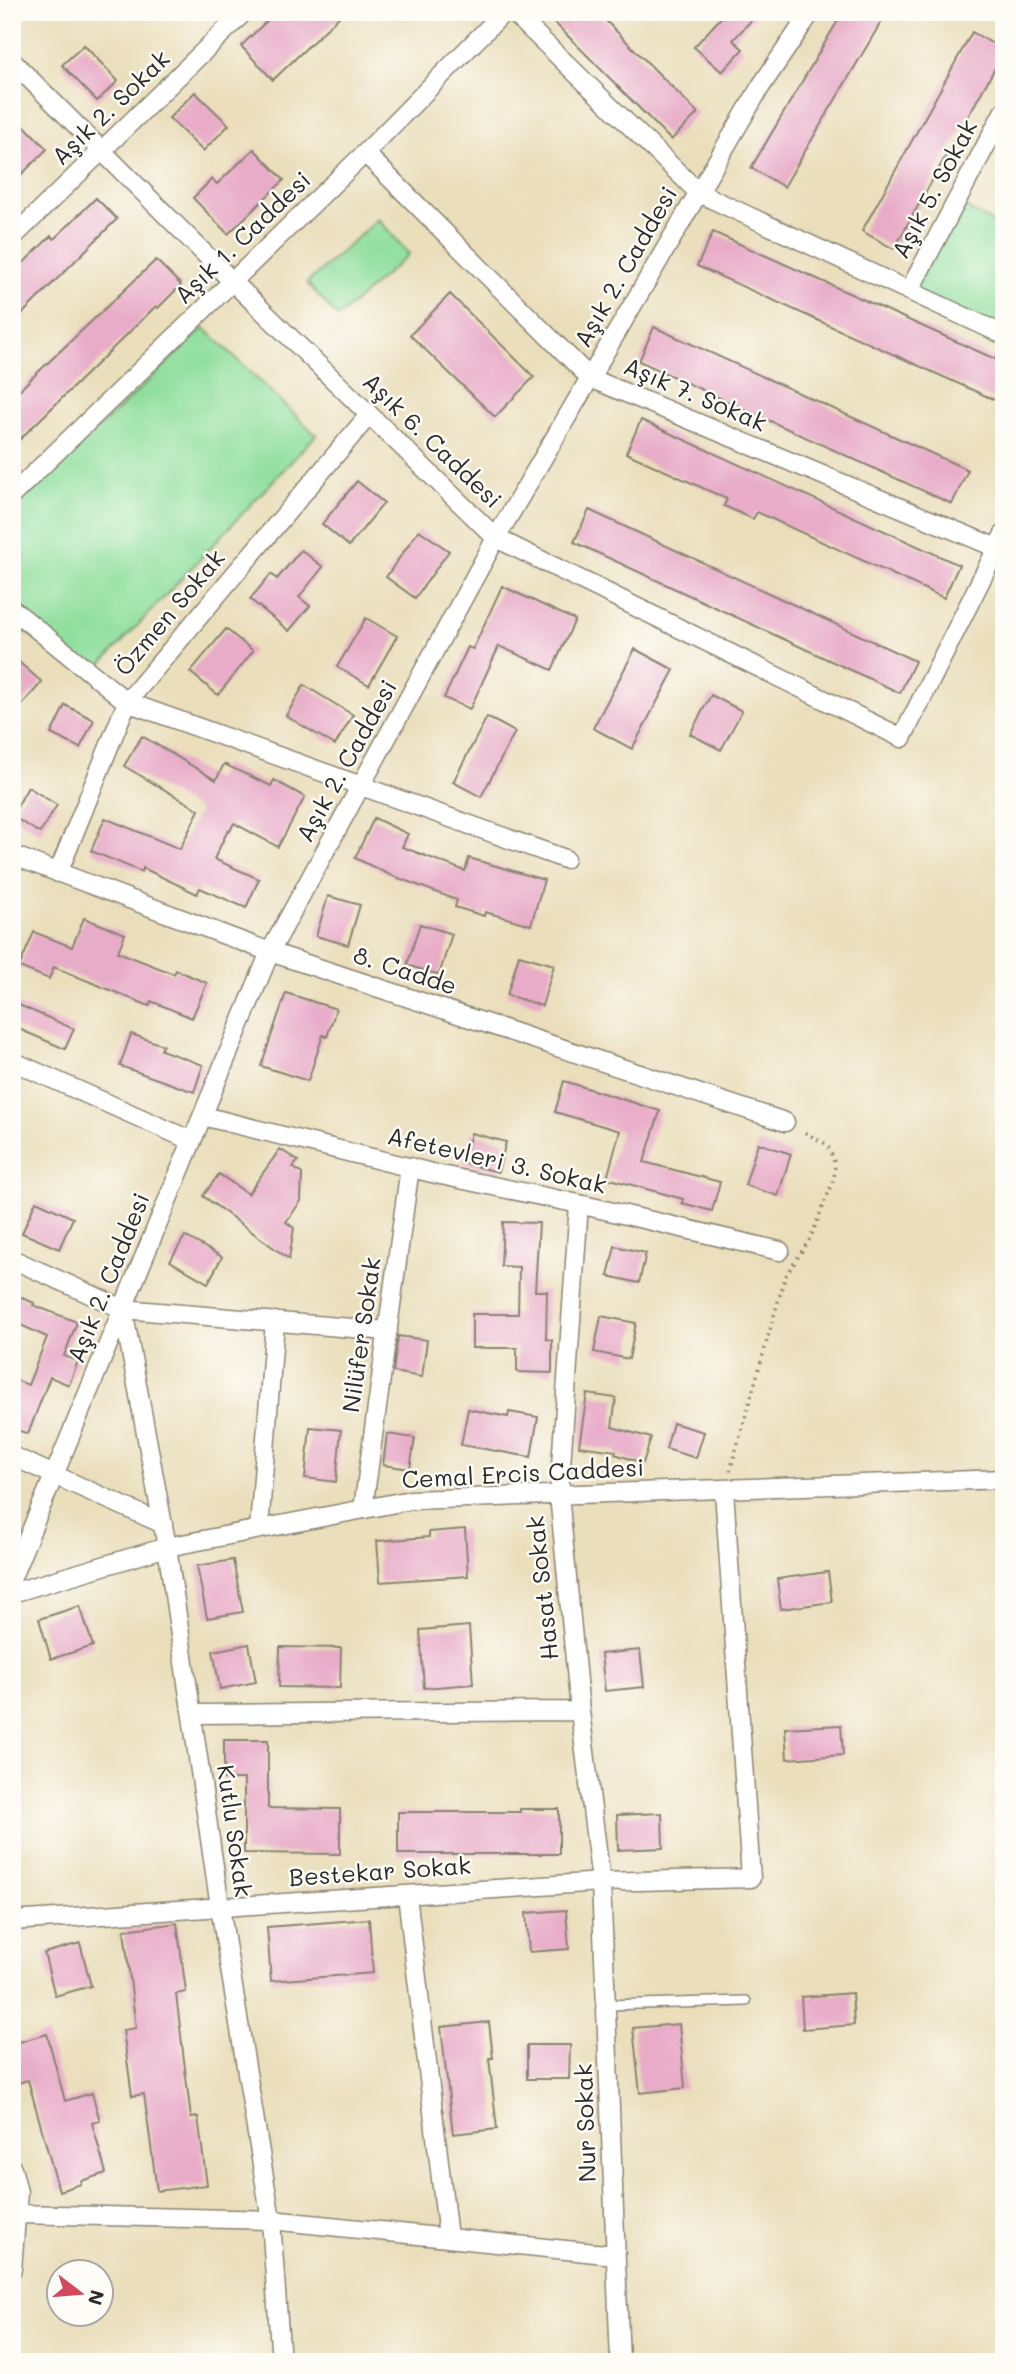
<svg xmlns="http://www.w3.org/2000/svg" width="1016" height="2374" font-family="Mali,sans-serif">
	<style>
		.green { fill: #90df9e; stroke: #5e8564; stroke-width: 2 }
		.building { fill: #e8acc8 }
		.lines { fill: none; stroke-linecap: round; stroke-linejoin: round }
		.service-casing { stroke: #8a8473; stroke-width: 12 }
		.minor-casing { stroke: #8a8473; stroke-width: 21 }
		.path { stroke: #8a8473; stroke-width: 3.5; stroke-dasharray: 2 5; stroke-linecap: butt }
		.service { stroke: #fff; stroke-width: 9 }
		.minor { stroke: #fff; stroke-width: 18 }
		.labels { text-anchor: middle; stroke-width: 5; stroke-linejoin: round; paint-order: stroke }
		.street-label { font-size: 24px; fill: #2b2b2b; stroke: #fdfcf7 }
	</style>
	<rect width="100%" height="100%" fill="#fdfcf7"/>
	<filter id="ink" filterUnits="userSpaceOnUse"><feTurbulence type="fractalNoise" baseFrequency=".0143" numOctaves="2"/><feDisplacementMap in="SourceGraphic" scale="14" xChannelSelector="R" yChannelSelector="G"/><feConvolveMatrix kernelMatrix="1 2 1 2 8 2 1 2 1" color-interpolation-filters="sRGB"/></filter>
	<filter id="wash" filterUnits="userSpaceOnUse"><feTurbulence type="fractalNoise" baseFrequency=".00686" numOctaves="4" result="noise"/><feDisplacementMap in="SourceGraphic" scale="28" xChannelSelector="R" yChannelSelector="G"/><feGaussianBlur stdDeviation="1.57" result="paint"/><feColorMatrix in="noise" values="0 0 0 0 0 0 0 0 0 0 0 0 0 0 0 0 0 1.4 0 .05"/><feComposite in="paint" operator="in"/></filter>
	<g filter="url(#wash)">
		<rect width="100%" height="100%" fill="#eadebb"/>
		<path class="green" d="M956 202 1004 229V344L904 292Z
			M378 219 409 254 338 317 307 283Z
			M204 328 316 435 93 673 36 640 12 621V510Z"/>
		<g id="blocks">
			<path class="building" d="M276 12H344L273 80 241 46Z
				M544 12H597L698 113 671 140Z
				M726 12H759L733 40 743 49 722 72 694 47Z
				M843 12H887L784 187 751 168Z
				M972 32 1004 50V52L894 249 862 231Z
				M84 45 118 81 97 101 62 65Z
				M195 92 229 125 203 151 169 118Z
				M12 113 47 149 22 174 12 164Z
				M254 149 284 180 228 234 193 198 212 179 217 184Z
				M96 198 117 219 12 324V274L51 236 54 239Z
				M713 232 1004 363V391L999 402 697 266Z
				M156 260 181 285 158 308 156 306 12 447V397Z
				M450 294 534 377 495 417 410 335Z
				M654 327 968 470 952 504 639 361Z
				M641 420 959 565 944 598 757 512 753 519 724 506 727 499 626 453Z
				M357 481 384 503 349 546 322 524Z
				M589 510 915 661 900 693 574 542Z
				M419 530 449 551 415 598 386 577Z
				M301 550 323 567 299 597 310 606 289 631 250 599 271 574 277 579Z
				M502 586 575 620 552 670 499 646 470 709 444 698 468 647 473 649Z
				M366 618 397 636 369 685 337 667Z
				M226 629 253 651 218 695 190 672Z
				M635 649 674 670 632 749 593 728Z
				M12 656 42 682 12 716Z
				M304 685 353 715 335 745 286 716Z
				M711 695 742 711 721 750 690 734Z
				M65 705 94 720 80 748 51 734Z
				M487 717 515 732 481 797 453 782Z
				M142 736 216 780 224 764 271 786 274 780 305 797 278 847 234 823 230 831 228 830 214 859 259 879 246 908 200 888 197 894 143 868 142 872 91 851 105 818 180 849 199 810 124 766Z
				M28 787 57 805 40 833 12 816Z
				M374 818 408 834 402 847 465 871 469 858 544 880 531 925 485 912 484 916 455 907 457 900 388 874 355 858Z
				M328 896 360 905 348 945 316 936Z
				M84 918 125 934 118 952 174 974 176 970 207 983 192 1018 151 1001 149 1006 54 967 49 979 19 967 34 932 72 947Z
				M420 924 452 934 439 975 407 965Z
				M519 955 554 965 542 1006 507 995Z
				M286 993 336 1009 327 1037 323 1035 308 1081 261 1066Z
				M12 1002 74 1029 65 1049 12 1026Z
				M131 1034 163 1045 161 1050 203 1065 194 1092 120 1066Z
				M564 1081 660 1111 644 1162 720 1182 712 1211 682 1203 683 1199 607 1178 620 1131 555 1112Z
				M471 1133 506 1142 498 1172 463 1163Z
				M758 1143 791 1154 778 1196 745 1185Z
				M280 1149 298 1161 293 1167 302 1174 301 1201 286 1222 294 1228 289 1259 203 1196 219 1174 248 1194Z
				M36 1201 73 1218 59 1249 22 1233Z
				M503 1222 539 1223 535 1291H547L546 1339 552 1340V1373L517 1372V1348H472V1314H518L519 1267 501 1266Z
				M185 1236 222 1257 208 1283 170 1261Z
				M615 1246 646 1253 639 1283 608 1276Z
				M12 1293 34 1303 33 1305 77 1322 64 1356 78 1361 69 1385 50 1377 28 1434 12 1428V1391L16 1380 28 1385 47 1337 12 1321Z
				M601 1316 636 1323 629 1359 594 1352Z
				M398 1336 427 1340 422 1377 393 1372Z
				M587 1394 616 1398 612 1427 651 1438 643 1463 615 1454 616 1451 579 1446Z
				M468 1409 508 1417 509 1412 538 1417 531 1457 461 1445Z
				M673 1423 704 1432 696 1458 666 1449Z
				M310 1427 341 1430 336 1482 305 1478Z
				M387 1434 415 1438 410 1469 383 1465Z
				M465 1529 468 1576 380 1582 377 1541 429 1537V1532Z
				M233 1560 243 1612 207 1618 197 1566Z
				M828 1572 832 1602 781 1609 777 1579Z
				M80 1606 93 1646 51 1659 39 1619Z
				M469 1626 473 1684 424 1688 420 1630Z
				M249 1644 256 1682 220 1689 213 1651Z
				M280 1647 341 1648 340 1688 279 1687Z
				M640 1650 644 1687 605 1691 601 1654Z
				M841 1725 843 1755 787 1759 785 1728Z
				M224 1740H268V1808L340 1809V1854L244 1853V1779H224Z
				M520 1809H559V1854H398V1812H520Z
				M662 1813 663 1848 618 1850 617 1815Z
				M566 1910 569 1949 529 1952 526 1913Z
				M369 1919 373 1973 271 1981 267 1927Z
				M177 1923 186 1992 176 1994 191 2118 198 2117 207 2185 157 2191 144 2094 132 2096 123 2030 136 2028 124 1930Z
				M80 1943 91 1986 55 1996 44 1953Z
				M852 1993 854 2025 803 2029 801 1997Z
				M489 2022 493 2058H489L497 2129 453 2134 441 2027Z
				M679 2024 685 2088 640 2093 633 2028Z
				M47 2034 65 2101 92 2093 100 2121 92 2123 106 2173 81 2181V2184L59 2191 28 2080 18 2083 12 2064V2044Z
				M527 2045H570L569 2079H527Z"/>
		</g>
	</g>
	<g filter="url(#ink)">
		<use href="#blocks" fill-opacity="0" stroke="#8a8473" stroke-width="2"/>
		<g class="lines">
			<g class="service-casing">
				<path id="service" d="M606 2005 746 2001"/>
			</g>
			<g class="minor-casing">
				<path id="minor" d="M513 12 699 193 1004 335
					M12 61 233 282 496 538 902 738 1004 534
					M365 153 590 378 997 548
					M12 238 244 12
					M909 291 1004 111
					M12 495 365 153 504 12
					M12 609 127 702 565 859
					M12 855 270 952 785 1122
					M58 873 127 702 369 415
					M12 1061 192 1141
					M203 1116 436 1174 579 1204 780 1251
					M579 1204 559 1495 580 1711 601 1882 620 2362
					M12 1259 123 1309 388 1331
					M123 1309 167 1547 220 1907 271 2220 281 2362
					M12 1456 163 1524
					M363 1509 410 1167
					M259 1529 275 1321
					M12 1577 270 952 496 538 761 86 811 12
					M12 1593 167 1547 411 1500 1004 1479
					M193 1714 580 1711
					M407 1895 448 2237
					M12 1921 601 1882 751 1878 724 1490
					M12 2168 18 2192 12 2269
					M16 2214 271 2220 615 2255"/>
			</g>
			<path class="path" d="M730 1471 785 1277 810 1239 834 1179 835 1164 830 1150 826 1144 802 1131"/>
			<use href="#service" class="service"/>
			<use href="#minor" class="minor"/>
		</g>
	</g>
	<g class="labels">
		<g class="street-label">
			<text transform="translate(111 108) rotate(-44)" y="8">Aşık 2. Sokak</text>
			<text transform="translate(935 189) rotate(-62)" y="8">Aşık 5. Sokak</text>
			<text transform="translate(243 238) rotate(-44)" y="8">Aşık 1. Caddesi</text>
			<text transform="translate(626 267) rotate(-60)" y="8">Aşık 2. Caddesi</text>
			<text transform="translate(695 395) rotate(23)" y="8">Aşık 7. Sokak</text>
			<text transform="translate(432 441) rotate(44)" y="8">Aşık 6. Caddesi</text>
			<text transform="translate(170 613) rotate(-50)" y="8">Özmen Sokak</text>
			<text transform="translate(347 761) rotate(-61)" y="8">Aşık 2. Caddesi</text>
			<text transform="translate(405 971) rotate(18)" y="8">8. Cadde</text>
			<text transform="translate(497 1161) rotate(13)" y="8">Afetevleri 3. Sokak</text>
			<text transform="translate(109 1278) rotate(-68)" y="8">Aşık 2. Caddesi</text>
			<text transform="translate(362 1335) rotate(-82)" y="8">Nilüfer Sokak</text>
			<text transform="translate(523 1474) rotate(-3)" y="8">Cemal Ercis Caddesi</text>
			<text transform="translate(543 1588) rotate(-96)" y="8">Hasat Sokak</text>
			<text transform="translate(234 1831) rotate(82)" y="8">Kutlu Sokak</text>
			<text transform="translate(380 1872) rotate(-4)" y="8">Bestekar Sokak</text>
			<text transform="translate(586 2123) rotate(-92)" y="8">Nur Sokak</text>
		</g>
	</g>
	<rect width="1016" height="2374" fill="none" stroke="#fdfcf7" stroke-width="42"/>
	<g transform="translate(80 2293) rotate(106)"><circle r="33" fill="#fdfcf7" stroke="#a9a8a5" stroke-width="2"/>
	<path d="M0-5L12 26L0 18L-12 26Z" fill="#d1495b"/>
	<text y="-10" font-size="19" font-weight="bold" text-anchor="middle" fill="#2b2b2b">N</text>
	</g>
</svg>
